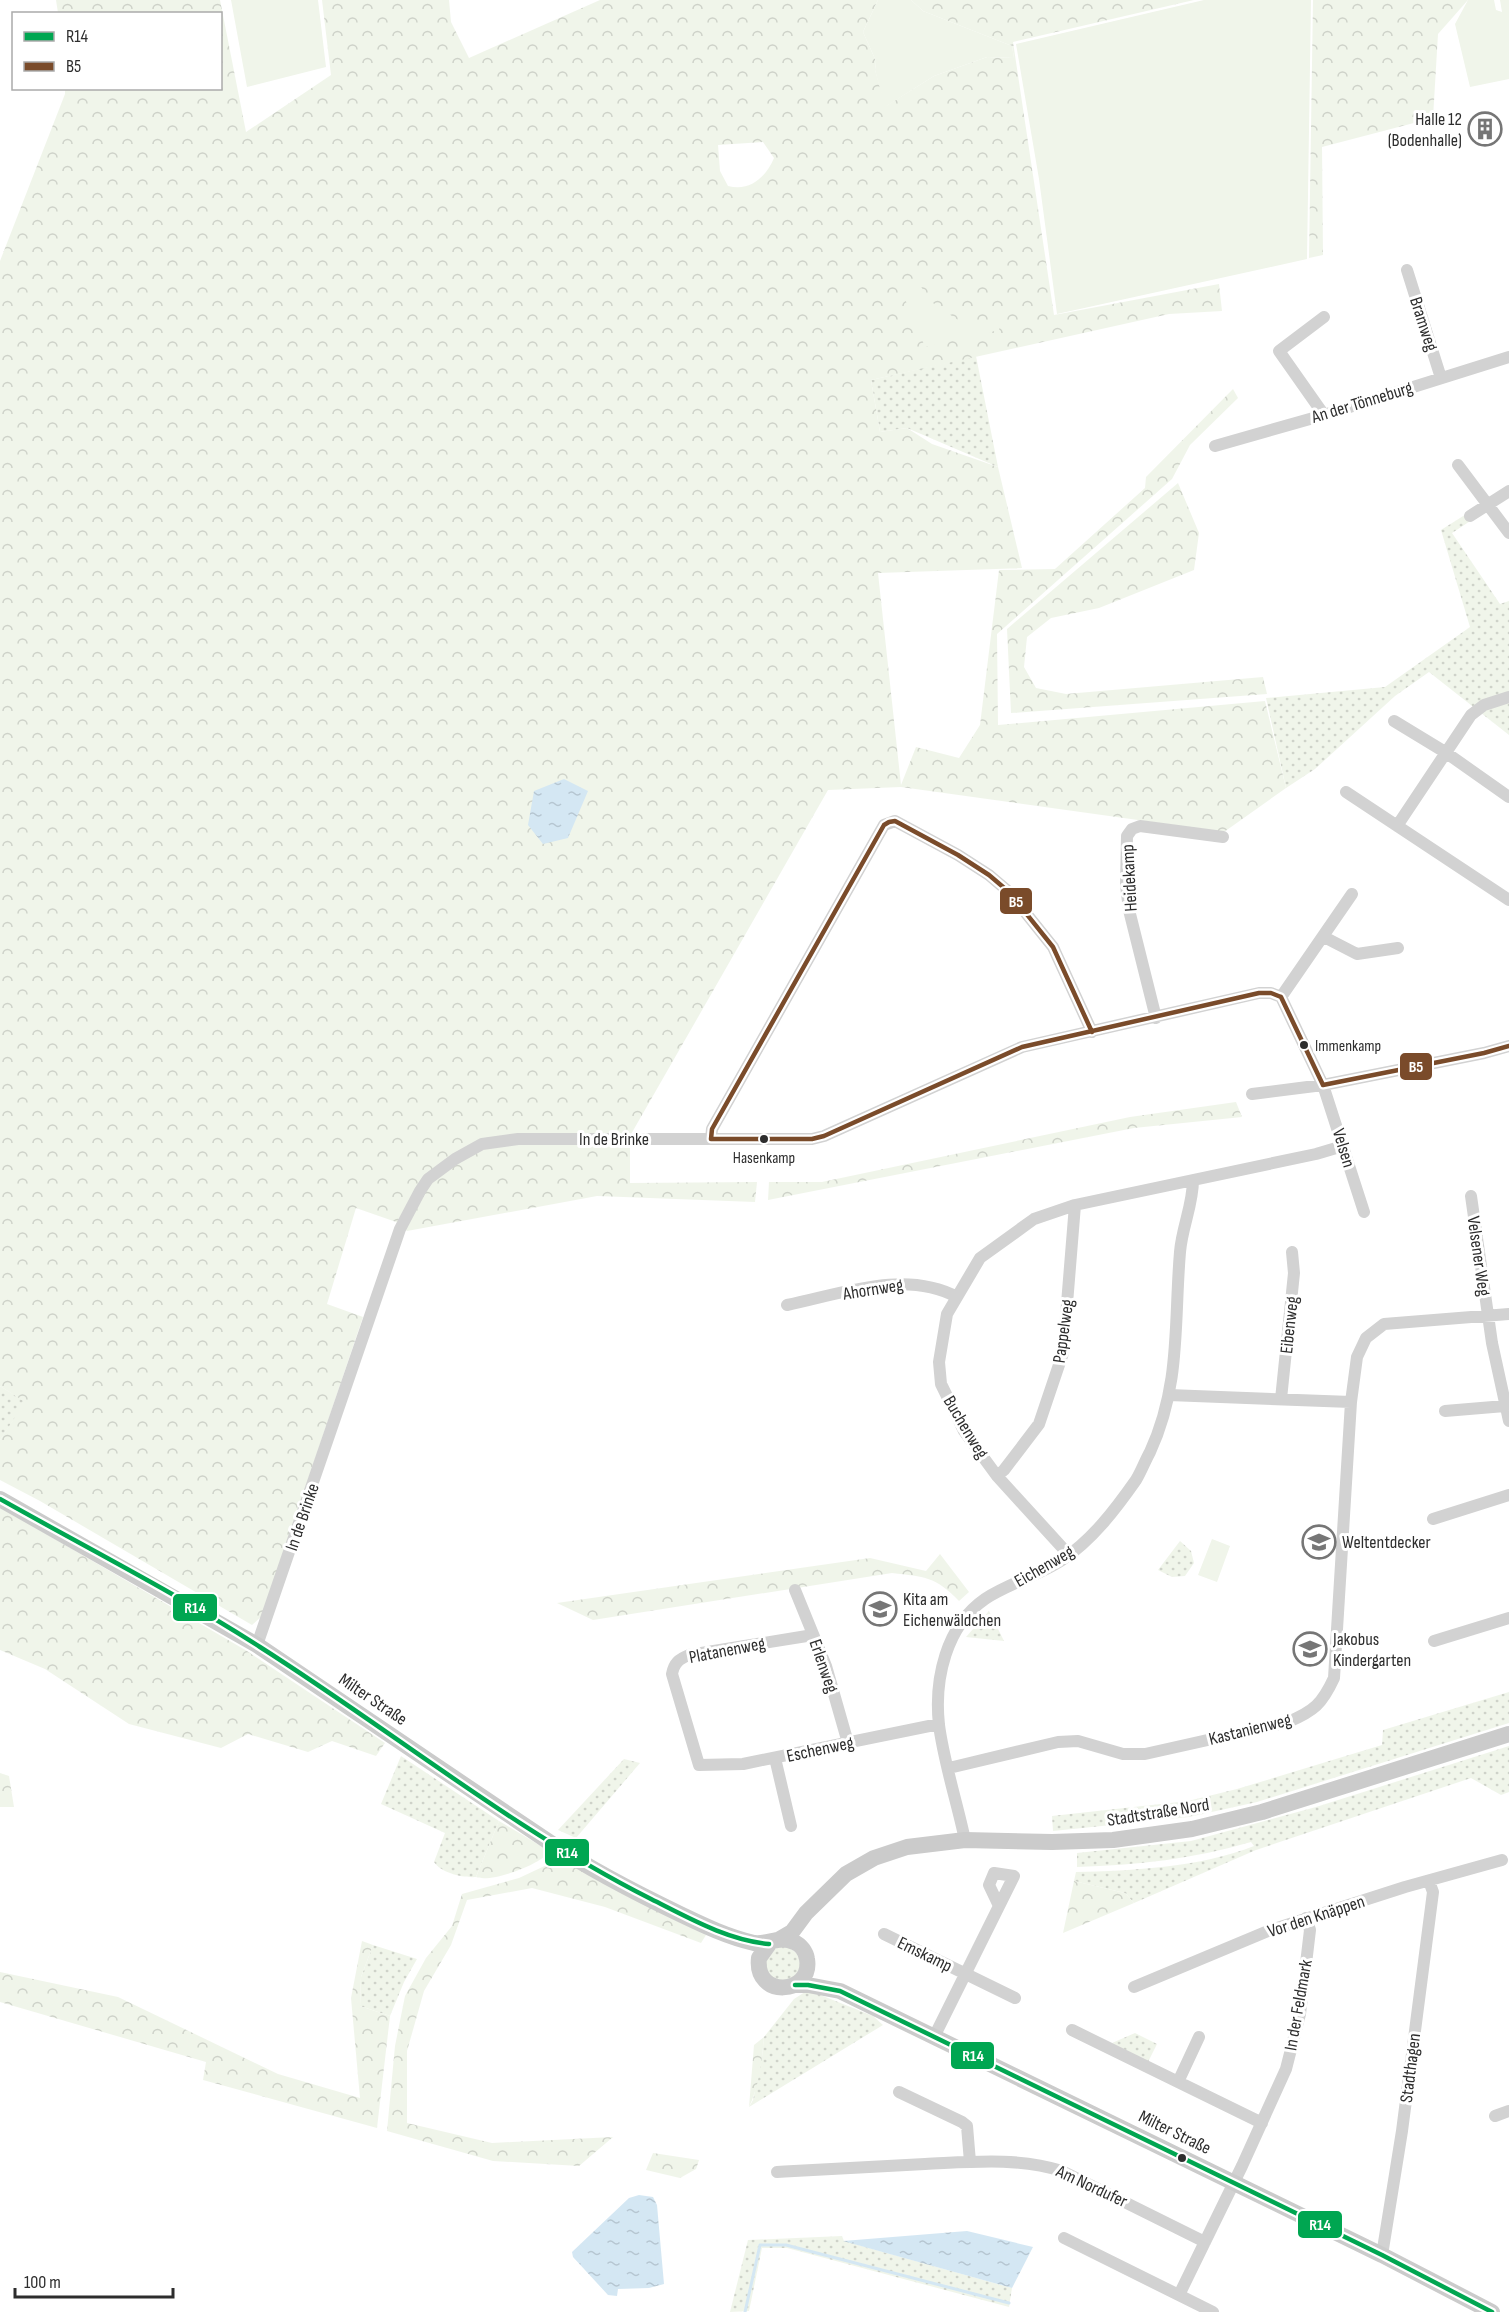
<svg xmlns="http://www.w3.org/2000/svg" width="1509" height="2312" font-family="'Sofia Sans Condensed',sans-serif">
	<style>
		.grass { fill: url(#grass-dots) }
		.forest { fill: url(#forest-crowns); fill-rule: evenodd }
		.pitch { fill: #f0f5ea }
		.water { fill: url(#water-ripples) }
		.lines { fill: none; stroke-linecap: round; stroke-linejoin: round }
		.stream { stroke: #d4e7f3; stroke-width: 3 }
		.street { stroke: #d2d2d2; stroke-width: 12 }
		.secondary { stroke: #cbcbcb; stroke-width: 16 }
		.bus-1-casing { stroke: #fff; stroke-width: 9 }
		.bus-2-casing { stroke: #fff; stroke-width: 9 }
		.bus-1 { stroke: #00a651; stroke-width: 4.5 }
		.bus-2 { stroke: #7a4b2a; stroke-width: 4.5 }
		.bus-dot { fill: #2d2d2d; stroke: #fff; stroke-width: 2 }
		.labels { text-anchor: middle; stroke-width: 6; stroke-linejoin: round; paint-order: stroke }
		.bus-label { font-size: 16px; fill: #2d2d2d; stroke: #fff; text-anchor: start }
		.poi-label { font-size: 18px; fill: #2d2d2d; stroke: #fff; text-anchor: start }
		.street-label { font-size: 18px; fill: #2d2d2d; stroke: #fff }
		.line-badge { stroke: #fff; stroke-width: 2 }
		.badge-label { font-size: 16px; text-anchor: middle; font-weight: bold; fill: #fff }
	</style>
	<defs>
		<pattern id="grass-dots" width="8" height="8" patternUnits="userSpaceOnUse" patternTransform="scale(1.5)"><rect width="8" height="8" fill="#f0f5ea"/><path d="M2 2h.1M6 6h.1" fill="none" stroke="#ced2c9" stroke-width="1.8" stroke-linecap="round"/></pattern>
		<pattern id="forest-crowns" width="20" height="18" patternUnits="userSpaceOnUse" patternTransform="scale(1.5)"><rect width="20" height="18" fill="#f0f5ea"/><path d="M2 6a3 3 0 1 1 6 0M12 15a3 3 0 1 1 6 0" fill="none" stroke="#ced2c9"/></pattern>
		<pattern id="water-ripples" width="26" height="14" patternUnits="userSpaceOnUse" patternTransform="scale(1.5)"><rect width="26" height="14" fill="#d4e7f3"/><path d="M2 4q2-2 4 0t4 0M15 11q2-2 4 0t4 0" fill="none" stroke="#b6c6d1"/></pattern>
	</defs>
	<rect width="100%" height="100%" fill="#fff"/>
	<path class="grass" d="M976 356 998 467 907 428 880 432 871 380Z
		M1479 506 1484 512 1452 533 1500 604 1509 601V735L1429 672 1395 696 1315 769 1286 788 1266 698 1385 687 1470 627 1441 530Z
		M0 1386 26 1402 0 1440Z
		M1180 1541 1191 1551 1194 1563 1185 1576 1172 1577 1158 1570Z
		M989 1611 1004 1641 966 1637Z
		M1509 1692V1723L1257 1802 1189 1817 1053 1831 1052 1816 1188 1801 1237 1789 1382 1745 1383 1730Z
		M1509 1746V1792L1501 1795 1471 1778 1256 1850 1134 1903 1125 1893 1074 1881 1076 1872C1131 1871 1202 1867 1254 1846L1251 1842C1195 1859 1136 1865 1077 1867V1853L1191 1841 1316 1807Z
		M401 1756 499 1821 476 1877C463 1878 441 1873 434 1862L445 1833 381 1804Z
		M624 1759 640 1763 576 1838 558 1830Z
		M373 1945 417 1959 404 1982 390 2016 360 2006 361 1977Z
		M766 1964a17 17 0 1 1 34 0a17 17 0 1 1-34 0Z
		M808 1990 873 2016 883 2025 749 2107 753 2100 762 2057 764 2037 794 1999Z
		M1135 2033 1157 2044 1148 2062 1112 2043Z
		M842 2236 844 2241 1012 2288 1009 2307 787 2248H762L749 2311 730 2312 748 2240Z"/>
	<path class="forest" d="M56 0H220L246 132 331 75 322 0H449L451 22 469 58 600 0H878L863 32 876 61 875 70 886 106 934 76 987 57 1014 58 1012 46 923 11 911 0H1194L1013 42 1054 315 1219 284 1222 311 1169 314 871 380 880 432 907 428 932 444 998 467 1022 568 878 573 901 785 916 747 959 758 980 725 999 570 1055 569 1145 488 1146 477 1233 389 1238 398 1190 445 1172 479 997 634 998 725 1265 701 1286 788 1224 832 901 787 828 790 630 1136V1183L757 1182 755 1202 597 1196 407 1231 399 1223 356 1208 327 1304 363 1317 262 1616 252 1625 40 1501 0 1480V1440L25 1402 0 1386V261L65 94V89L220 88V14L58 13ZM763 142 774 158C766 177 750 192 728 186L720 171 718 145Z
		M1313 0H1468L1438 34 1433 118 1322 147 1323 255 1309 258Z
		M1178 483 1199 533 1194 570 1099 608 1051 618 1027 637 1024 667 1036 688 1066 694 1263 677 1267 694 1011 713 1007 629Z
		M1236 1102 1242 1117 1134 1128 768 1200 769 1182H822L1130 1117Z
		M0 1507 247 1651 385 1743 376 1756 332 1741 308 1752 248 1734 221 1748 129 1724 45 1669 0 1650Z
		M940 1554 969 1592 959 1601C935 1576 925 1577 892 1573L593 1620 557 1603 870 1558 926 1571Z
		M0 1773 9 1776 14 1807H0Z
		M499 1821 546 1849 548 1853C539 1865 491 1883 476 1877Z
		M563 1861 706 1935 701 1943 605 1907 532 1888 467 1900 451 1945 424 1991 407 2051V2123L492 2143 613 2137 579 2166 493 2161 387 2131 395 2046 405 1996 426 1958 452 1926 462 1894 519 1878 551 1863Z
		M1074 1881 1125 1893 1134 1903 1063 1933Z
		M362 1941 373 1945 361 1977 360 2006 390 2016 377 2128 203 2080 206 2062 0 2002V1972L118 1997 278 2074 360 2098 351 1998Z
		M764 2037C762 2060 759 2087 749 2107L754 2045Z
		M653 2153 699 2160 696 2169 680 2178 646 2170Z"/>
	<path class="pitch" d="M231 0H318L326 67 247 87Z
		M878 0H911L923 11 1012 46 1014 58 987 57 934 76 885 107 875 70 876 61 863 32Z
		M1204 0H1311L1307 259 1057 314 1039 179 1016 44Z
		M1468 0H1494L1496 10 1502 12 1500 0H1509V79L1470 87 1455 24Z
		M904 278 915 279 934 304 967 326 1002 318 999 330 925 347 900 287Z
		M1212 1539 1230 1546 1217 1582 1198 1575Z"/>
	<path class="water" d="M564 779 588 791 568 838 543 844 528 825 534 791Z
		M639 2195 653 2197 657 2205 664 2284 649 2288 618 2289 617 2296 608 2295 573 2257 572 2252 629 2198Z
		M967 2231 1033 2247 1012 2288 843 2241Z"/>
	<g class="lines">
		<path class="stream" d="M745 2312 760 2245H786L1009 2303"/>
		<path class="street" d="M1407 270 1441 378
			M1324 317 1279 351 1324 415
			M1215 446 1324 415 1509 357
			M1458 465 1509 533
			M1470 516 1509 491
			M1394 721 1445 752 1509 797
			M1346 792 1509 900
			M1397 826 1471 715 1484 705 1509 697
			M1324 937 1357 954 1398 948
			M1281 997 1323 1085 1364 1212
			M1281 997 1352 894
			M1156 1018 1129 910 1126 885 1127 836 1132 829 1140 826 1223 837
			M1252 1094 1323 1085 1484 1053 1509 1046
			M711 1139 712 1129 884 825 895 821 958 855 989 875 1009 892 1053 947 1092 1032
			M1471 1196 1492 1343 1509 1421
			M787 1305C841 1294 905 1269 957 1297
			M1169 1395 1351 1402
			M1281 1399 1294 1273 1292 1252
			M1445 1411 1505 1406
			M997 1476 1004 1470 1039 1424 1063 1353 1075 1205
			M1433 1519 1509 1495
			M1069 1555 997 1476 964 1431 941 1384 939 1362 947 1314 980 1258 1034 1219 1075 1205 1316 1154 1343 1146
			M795 1590 826 1666 848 1743
			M813 1635 689 1655C679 1659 674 1663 672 1674L699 1765 743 1764 939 1724
			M1434 1641 1509 1618
			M257 1645 400 1229 420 1191 428 1179 455 1159 482 1144 518 1139H812L824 1136 1022 1047 1259 993H1271L1281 997
			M775 1758 791 1826
			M949 1768 1058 1742 1078 1741 1123 1754H1145L1288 1722C1314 1711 1322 1704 1334 1678L1351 1402 1357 1357 1366 1338 1384 1324 1509 1314
			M965 1840C957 1802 944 1763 939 1725 934 1679 946 1626 985 1599 1009 1583 1038 1576 1062 1560 1092 1540 1115 1510 1136 1480 1141 1472 1145 1461 1150 1452 1181 1385 1174 1322 1180 1252 1182 1227 1193 1205 1193 1180
			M884 1934 1015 1998
			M1134 1987 1268 1931 1405 1887 1502 1860
			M1072 2030 1262 2123
			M934 2037 1014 1876 994 1873 989 1885 999 1906
			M1178 2082 1199 2037
			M899 2092 962 2122 967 2126 970 2162
			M1495 2116 1509 2111
			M777 2172C826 2169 875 2167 925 2164 971 2162 1017 2157 1062 2171L1205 2242
			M1064 2238 1213 2312
			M1382 2255 1402 2131 1433 1892 1429 1881
			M1179 2295 1242 2166 1286 2069 1300 2014 1310 1930 1306 1918"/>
		<path class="secondary" d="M0 1499 257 1645 549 1842C591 1870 636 1893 682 1915 705 1926 728 1937 754 1943 768 1945 780 1935 794 1942 801 1945 806 1952 807 1959 813 1995 754 1999 759 1958L769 1944
			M780 1939 792 1932 806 1913 846 1874 874 1858 907 1847 965 1840 1052 1842 1113 1840 1192 1829 1262 1812 1509 1734
			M795 1985H808L840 1991 1382 2255 1492 2312"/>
		<g class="bus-1-casing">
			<path id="bus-1" d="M0 1499C87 1548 176 1593 260 1647 391 1730 512 1829 651 1899 689 1918 727 1940 769 1944
				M795 1985H808L840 1991 1382 2255 1492 2312"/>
		</g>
		<g class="bus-2-casing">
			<path id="bus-2" d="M889 822 895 821 958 855 989 875 1009 892 1053 947 1092 1032
				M1281 997 1323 1085
				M1323 1085 1484 1053 1509 1046
				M711 1139H812L824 1136 1022 1047 1259 993H1271L1281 997
				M711 1139 712 1129 884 825 889 822"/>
		</g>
		<use href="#bus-1" class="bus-1"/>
		<use href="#bus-2" class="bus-2"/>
	</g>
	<defs>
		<g id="building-ring" transform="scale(1.725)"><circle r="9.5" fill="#fff" stroke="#767676" stroke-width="1.5"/><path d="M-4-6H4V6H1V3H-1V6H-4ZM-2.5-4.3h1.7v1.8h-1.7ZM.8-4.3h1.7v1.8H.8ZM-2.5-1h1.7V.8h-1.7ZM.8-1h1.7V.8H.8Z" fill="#767676"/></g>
		<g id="school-ring" transform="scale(1.725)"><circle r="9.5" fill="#fff" stroke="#767676" stroke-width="1.5"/><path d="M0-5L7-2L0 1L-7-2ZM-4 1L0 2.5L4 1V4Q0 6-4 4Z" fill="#767676"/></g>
	</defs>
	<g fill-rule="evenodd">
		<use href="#building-ring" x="1485" y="129"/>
		<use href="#school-ring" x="1319" y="1542"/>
		<use href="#school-ring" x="880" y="1609"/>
		<use href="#school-ring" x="1310" y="1649"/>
	</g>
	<g class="bus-dot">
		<circle cx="1304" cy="1045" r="5"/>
		<circle cx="764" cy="1139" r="5"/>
		<circle cx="1182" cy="2158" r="5"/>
	</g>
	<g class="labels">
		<g class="bus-label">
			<text x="1315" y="1051">Immenkamp</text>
			<text x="764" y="1163" text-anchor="middle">Hasenkamp</text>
		</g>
		<g class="poi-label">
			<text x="1462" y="125" text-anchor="end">Halle 12<tspan x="1462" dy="21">(Bodenhalle)</tspan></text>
			<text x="1342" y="1548">Weltentdecker</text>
			<text x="903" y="1605">Kita am<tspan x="903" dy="21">Eichenwäldchen</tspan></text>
			<text x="1333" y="1645">Jakobus<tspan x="1333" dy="21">Kindergarten</tspan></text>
		</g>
		<g class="street-label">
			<text transform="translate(1424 324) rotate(72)" y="6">Bramweg</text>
			<text transform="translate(1362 402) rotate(-17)" y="6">An der Tönneburg</text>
			<text transform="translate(1129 878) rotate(-93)" y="6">Heidekamp</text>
			<text x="614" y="1145">In de Brinke</text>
			<text transform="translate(1344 1148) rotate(73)" y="6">Velsen</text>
			<text transform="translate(1479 1256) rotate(82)" y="6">Velsener Weg</text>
			<text transform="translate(873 1289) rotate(-9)" y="6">Ahornweg</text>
			<text transform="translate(1289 1325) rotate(-84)" y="6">Eibenweg</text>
			<text transform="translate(1063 1331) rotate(-82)" y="6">Pappelweg</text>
			<text transform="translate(966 1427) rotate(59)" y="6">Buchenweg</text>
			<text transform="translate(302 1517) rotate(-71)" y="6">In de Brinke</text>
			<text transform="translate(1044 1566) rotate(-30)" y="6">Eichenweg</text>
			<text transform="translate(727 1650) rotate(-11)" y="6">Platanenweg</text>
			<text transform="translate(824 1666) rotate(71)" y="6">Erlenweg</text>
			<text transform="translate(373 1699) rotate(34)" y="6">Milter Straße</text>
			<text transform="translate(1250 1729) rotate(-14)" y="6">Kastanienweg</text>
			<text transform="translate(820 1749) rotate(-12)" y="6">Eschenweg</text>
			<text transform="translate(1158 1812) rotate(-9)" y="6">Stadtstraße Nord</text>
			<text transform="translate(1316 1916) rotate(-18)" y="6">Vor den Knäppen</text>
			<text transform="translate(925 1954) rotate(26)" y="6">Emskamp</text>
			<text transform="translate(1298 2005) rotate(-80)" y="6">In der Feldmark</text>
			<text transform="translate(1410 2068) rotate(-83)" y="6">Stadthagen</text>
			<text transform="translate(1175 2132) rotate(26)" y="6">Milter Straße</text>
			<text transform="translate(1092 2186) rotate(25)" y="6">Am Nordufer</text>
		</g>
	</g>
	<g class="line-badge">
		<rect x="999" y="887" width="34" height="28" rx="6" fill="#7a4b2a"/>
		<rect x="1399" y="1052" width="34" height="29" rx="6" fill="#7a4b2a"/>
		<rect x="172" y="1593" width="46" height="29" rx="6" fill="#00a651"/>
		<rect x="544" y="1838" width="46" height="29" rx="6" fill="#00a651"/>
		<rect x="950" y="2041" width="45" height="29" rx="6" fill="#00a651"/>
		<rect x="1297" y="2210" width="46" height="29" rx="6" fill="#00a651"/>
	</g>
	<g class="badge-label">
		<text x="1016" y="907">B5</text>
		<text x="1416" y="1072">B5</text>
		<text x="195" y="1613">R14</text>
		<text x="567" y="1858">R14</text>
		<text x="973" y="2061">R14</text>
		<text x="1320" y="2230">R14</text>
	</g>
	<rect x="12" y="12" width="210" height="78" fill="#ffffff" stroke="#ababab" stroke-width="1.5"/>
	<rect x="24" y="32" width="30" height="9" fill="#00a651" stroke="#ababab" stroke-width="1.5"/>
	<text x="66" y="42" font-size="18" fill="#2d2d2d">R14</text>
	<rect x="24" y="62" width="30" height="9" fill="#7a4b2a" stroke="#ababab" stroke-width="1.5"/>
	<text x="66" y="72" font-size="18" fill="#2d2d2d">B5</text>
	<path d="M15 2288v9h158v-9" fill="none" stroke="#2d2d2d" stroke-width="3"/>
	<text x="24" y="2288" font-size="18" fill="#2d2d2d" stroke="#ffffff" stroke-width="4.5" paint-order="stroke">100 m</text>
</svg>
